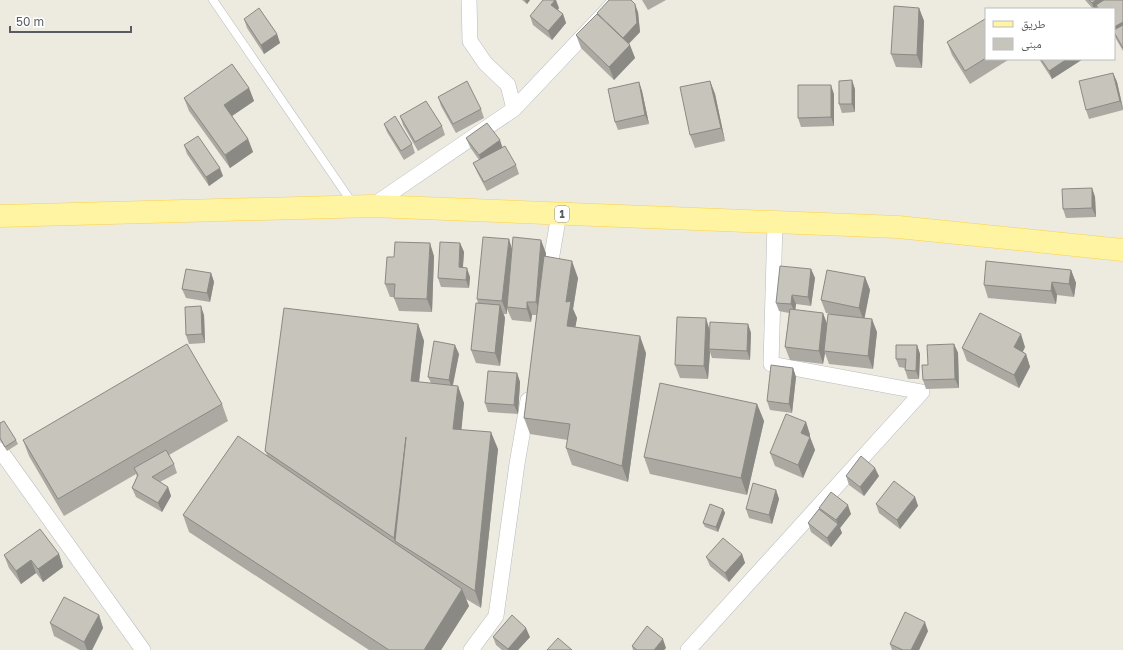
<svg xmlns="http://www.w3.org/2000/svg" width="1123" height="650" font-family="'Golos Text','Noto Naskh Arabic',sans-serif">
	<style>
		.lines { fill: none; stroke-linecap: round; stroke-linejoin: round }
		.service-casing { stroke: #b7babf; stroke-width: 9 }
		.minor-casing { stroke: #b7babf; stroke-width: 16 }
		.primary-casing { stroke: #fbd249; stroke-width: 23 }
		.service { stroke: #fff; stroke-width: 8 }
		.minor { stroke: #fff; stroke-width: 15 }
		.primary { stroke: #fff4a1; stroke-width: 22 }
		.wall { fill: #aba9a2 }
		.shaded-wall { fill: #8b8984 }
		.building { fill: #c7c4bc; stroke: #8b8984 }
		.labels { text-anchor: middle; stroke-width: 3; stroke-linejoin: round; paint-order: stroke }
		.shield { fill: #fff; stroke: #8a8d90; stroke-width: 1 }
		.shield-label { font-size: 10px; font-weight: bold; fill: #585c61 }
	</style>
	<rect width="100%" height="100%" fill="#edeadf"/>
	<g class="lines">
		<g class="service-casing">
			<path id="service" d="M213 0 353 204"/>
		</g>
		<g class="minor-casing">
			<path id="minor" d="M469 0 470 41 485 63 508 85 514 109
				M372 206 514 109 617 0
				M548 278 559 214
				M0 450 143 650
				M471 650 496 616 517 464 528 400
				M688 650 922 392 771 364 775 223"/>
		</g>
		<g class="primary-casing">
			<path id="primary" d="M0 216 372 206 898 227 1123 250"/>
		</g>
		<use href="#service" class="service"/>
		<use href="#minor" class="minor"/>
		<use href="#primary" class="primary"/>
	</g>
	<path class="wall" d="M522 0H530L527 4Z
		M642 0H666L648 10Z
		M1085 0H1123V51L1115 37V38L1114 36V9H1093Z
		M559 8 558 10 563 14 566 23 552 40 533 25 530 16Z
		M919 8 924 21 922 68 896 67 891 54Z
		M638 12 640 32 629 44 635 58 614 80 581 48 576 35Z
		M244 19 277 34 280 43 264 54 247 28Z
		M986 20V59H1007L1008 60 970 84 952 55 947 42Z
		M1039 59H1083L1052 79Z
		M1113 73 1117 82 1123 108V110L1089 119 1086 110Z
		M710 81 715 94 725 141 695 148 690 135Z
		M639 82 642 91 649 124 618 130 615 122Z
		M249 88 254 101 232 116 248 139 253 152 230 168 189 111 184 98Z
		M855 89V112L842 113 839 104Z
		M834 94V126L801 127 798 118Z
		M438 97 481 109 484 118 456 133 441 106Z
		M400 116 442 126 445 135 418 151 403 125Z
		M384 124 412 144 415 153 404 160 387 132Z
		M466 138 502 147 516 165 519 174 487 191 477 172 473 163 479 160 470 147Z
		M184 145 223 176 209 186 187 154Z
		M1092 188 1095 197 1096 217 1066 218 1063 209Z
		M460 243 464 252 463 268 470 277 469 288 441 287 438 278Z
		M512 248 546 253V257L578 278 573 309 577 318 575 327 646 353 628 482 572 465 566 448 568 440 530 434 524 418 537 315H532L531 322 512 320 507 309V314H504L505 318 500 366 476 363 471 350 478 303 477 299Z
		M434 256 432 312 399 311 394 298V297H390L385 284 394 257Z
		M811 269 815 278 811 306 796 304 795 310 827 324 835 315 826 313 821 300 865 277 870 290 864 318 877 332 873 369 829 364 825 353 823 364 790 360 785 347 789 313 779 311 776 303Z
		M1071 270 1076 283 1074 297 1057 295 1056 304 988 298 984 285Z
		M211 273 214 282 210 302 186 298 182 289Z
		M204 315 205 343 189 344 186 335Z
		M418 324 424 341 419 382 431 383 428 377 459 354 453 385 464 403 461 429 498 449 481 608 466 599 469 606 441 650H369L189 532 183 515 267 455 265 451Z
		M748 324 751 333 750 360 712 358 710 352 708 379 680 378 675 365Z
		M954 344 958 353 959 388 926 389 923 380 928 365Z
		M917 345 920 354 919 379H908L905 370V368L899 367 896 359Z
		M1025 347 1023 352 1026 354 1030 367 1019 388 967 361 962 348Z
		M793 368 796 377 792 413 770 410 767 401Z
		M517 373 520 382 518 414 488 412 485 403Z
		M222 404 228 421 169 455 174 464 177 473 160 482 168 487 171 496 162 512 136 497 132 488 137 476 136 474 64 516 29 456 23 440Z
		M757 404 764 421 747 495 650 474 644 457Z
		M806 422 810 435V437L815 450 803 478 775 466 770 453Z
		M0 423 16 440 18 444 7 451 0 440Z
		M846 476H879L864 496 849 485Z
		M776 490 779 499 772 524 749 518 746 509Z
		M915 497 918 506 900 529 879 513 876 504Z
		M819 508 851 514 840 528 842 533 831 547 811 532 808 523 820 510Z
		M723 509 725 513 718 532 705 527 703 523Z
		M59 554 63 567 43 582 36 573 21 584 9 568 4 555Z
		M742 554 745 563 729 582 710 566 706 557Z
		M99 615 103 628 92 650H80L54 636 50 623Z
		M928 631 919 650H892L890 644Z
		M493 637H530L518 650H502L496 645Z
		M632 646 666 648 664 650H633Z"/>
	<path class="shaded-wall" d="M525 0H530L527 4Z
		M555 0H556L559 8 555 14 551 5Z
		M1096 0H1110L1096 5 1098 9H1094L1092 3Z
		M635 4 638 12 640 32 626 46 623 38Z
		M919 8 924 21 922 68 917 55Z
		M563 14 566 23 552 40 548 31Z
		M1123 22V32H1114V27Z
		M277 34 280 43 264 54 261 45Z
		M630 45 635 58 614 80 609 67Z
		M1067 59H1083L1052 79 1049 71Z
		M1113 73 1117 82 1123 109 1120 101Z
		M852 80 855 89V112L852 104Z
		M710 81 715 94 725 141 721 128Z
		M639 82 642 91 649 124 645 115Z
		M831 85 834 94V126L831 117Z
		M249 88 254 101 229 118 224 105Z
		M248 139 253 152 230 168 225 155Z
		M500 140 503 149 482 164 479 155Z
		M220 168 223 176 209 186 206 177Z
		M1092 188 1095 197 1096 217 1092 208Z
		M509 239 513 252 507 307V314L502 301Z
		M541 240 546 253 541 315 536 302Z
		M430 243 434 256 432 312 427 299Z
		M460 243 464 252 462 276 459 267Z
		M572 261 578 278 573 309 577 318 573 342 567 326 566 302Z
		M467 268 470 277 469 288 466 280Z
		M811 269 815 278 811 306 808 297Z
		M1071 270 1076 283 1074 297 1069 284Z
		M211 273 214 282 210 302 207 293Z
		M865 277 870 290 864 321 859 308Z
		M1052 282 1057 295 1056 304 1051 291Z
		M792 295 796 304 795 313 791 304Z
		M527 302 532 315 531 322 527 309Z
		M500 305 505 318 500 366 495 353Z
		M201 306 204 315 205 343 202 334Z
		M823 313 828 326 824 351 825 353 823 364 819 351Z
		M706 318 710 331 709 349 710 352 708 379 704 366Z
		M872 319 877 332 873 369 868 356Z
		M418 324 424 341 417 398 411 381Z
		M748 324 751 333 750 360 747 351Z
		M1021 334 1025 347 1018 360 1014 347Z
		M640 336 646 353 628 482 622 466Z
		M954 344 958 353 959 388 955 379Z
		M455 345 459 354 452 389 449 380Z
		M917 345 920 354 919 379 916 371Z
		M1026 354 1030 367 1019 388 1014 375Z
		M793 368 796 377 792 413 789 404Z
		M517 373 520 382 518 414 514 405Z
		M458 386 464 403 460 445 453 429Z
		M757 404 764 421 747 495 741 478Z
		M806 422 810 435 806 446 801 433Z
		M491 432 498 449 481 608 475 591Z
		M406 437 395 542 394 538Z
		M810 437 815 450 803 478 798 465Z
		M875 468 879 476 864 496 860 487Z
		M168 487 171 496 162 512 158 503Z
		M776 490 779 499 772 524 769 515Z
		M915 497 918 506 900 529 897 520Z
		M848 505 851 514 840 528 842 533 831 547 827 538 838 525 836 520Z
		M723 509 725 513 718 532 716 527Z
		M59 554 63 567 43 582 38 569Z
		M742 554 745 563 729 582 725 573Z
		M31 560 36 573 21 584 16 571Z
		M462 589 469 606 441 650H424Z
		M99 615 103 628 92 650H87L84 642Z
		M925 622 928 631 919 650H911Z
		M526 628 530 637 518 650H508V649Z
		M663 639 666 648 664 650H654Z"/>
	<path class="building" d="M543 0H555L551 5 563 14 548 31 530 16Z
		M609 0H631L635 4 637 23 623 38 597 13Z
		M1089 0H1096L1092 3Z
		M1104 0H1123V22L1114 27V9H1099L1096 5Z
		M894 6 919 8 917 55 891 54Z
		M259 8 277 34 261 45 244 19Z
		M597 14 630 45 609 67 576 35Z
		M985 19 986 20V58L965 71 947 42Z
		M1123 25V48L1114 32V30Z
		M1041 59H1067L1049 71Z
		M232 64 249 88 224 105 248 139 225 155 184 98Z
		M1113 73 1120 101 1086 110 1079 81Z
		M852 80V104H839V81Z
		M467 81 481 109 453 124 438 97Z
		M710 81 721 128 690 135 680 87Z
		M639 82 645 115 615 122 608 89Z
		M798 85H831V117L798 118Z
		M426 101 442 126 415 142 400 116Z
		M395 116 412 144 401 151 384 124Z
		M487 123 500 140 479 155 466 138Z
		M198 136 220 168 206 177 184 145Z
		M505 146 516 165 484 182 473 163Z
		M1092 188V208L1063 209 1062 189Z
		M483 237 509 239 502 301 477 299Z
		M513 237 541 240 536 302H527V309L507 307Z
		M395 242 430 243 427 299 394 298 395 284H385L387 257H394Z
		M440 242 460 243 459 267 467 268 466 280 438 278Z
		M544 256 572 261 566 302 571 301 567 326 640 336 622 466 566 448 570 424 524 418Z
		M986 261 1071 270 1069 284 1052 282 1051 291 984 285Z
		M780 266 811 269 808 297 792 295 791 304 776 303Z
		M186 269 211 273 207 293 182 289Z
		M827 270 865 277 859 308 821 300Z
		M476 303 500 305 495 353 471 350Z
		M201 306 202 334 186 335 185 307Z
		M284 308 418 324 411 381 458 386 453 429 491 432 475 591 395 541 406 437 394 538 265 451Z
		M790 309 823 313 819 351 785 347Z
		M980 313 1021 334 1014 347 1026 354 1014 375 962 348Z
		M828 314 872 319 868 356 824 351Z
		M677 317 706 318 704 366 675 365Z
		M710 322 748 324 747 351 709 349Z
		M434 341 455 345 449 380 428 377Z
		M187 344 222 404 58 499 23 440Z
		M954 344 955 379 923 380 922 365H928L927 345Z
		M896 345H917L916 371 905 370 906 359H896Z
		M771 365 793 368 789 404 767 401Z
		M488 371 517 373 514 405 485 403Z
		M660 383 757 404 741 478 644 457Z
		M786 414 806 422 801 433 810 437 798 465 770 453Z
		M4 421 16 440 5 447 0 438V423Z
		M238 436 462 589 424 650H389L183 515Z
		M166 450 174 464 152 477 168 487 158 503 132 488 138 475 134 468Z
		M861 456 875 468 860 487 846 476Z
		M894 481 915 497 897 520 876 504Z
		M753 483 776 490 769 515 746 509Z
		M831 492 848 505 836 520 819 508Z
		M710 504 723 509 716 527 703 523Z
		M819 509 838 524 827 538 808 523Z
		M40 529 59 554 38 569 31 560 16 571 4 555Z
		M723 538 742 554 725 573 706 557Z
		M64 597 99 615 84 642 50 623Z
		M905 612 925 622 911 650H903L890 644Z
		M512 615 526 628 508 649 493 637Z
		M647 626 663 639 654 650H637L632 646Z
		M558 638 572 650H547Z"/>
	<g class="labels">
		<rect class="shield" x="555" y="206" width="14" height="16" rx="3"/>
		<g class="shield-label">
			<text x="562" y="218">1</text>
		</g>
	</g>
	<rect x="985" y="8" width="130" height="52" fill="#ffffff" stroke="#bcbec0"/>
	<rect x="993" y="21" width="20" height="6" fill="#fff4a1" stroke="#bcbec0"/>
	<text x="1021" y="28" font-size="12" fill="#585c61">طريق</text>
	<rect x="993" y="38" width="20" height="12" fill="#c7c4bc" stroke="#bcbec0"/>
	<text x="1021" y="48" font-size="12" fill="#585c61">مبنى</text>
	<path d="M10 26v6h121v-6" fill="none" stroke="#585c61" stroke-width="2"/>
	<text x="16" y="26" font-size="12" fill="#585c61" stroke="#ffffff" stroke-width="3" paint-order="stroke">50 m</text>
</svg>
